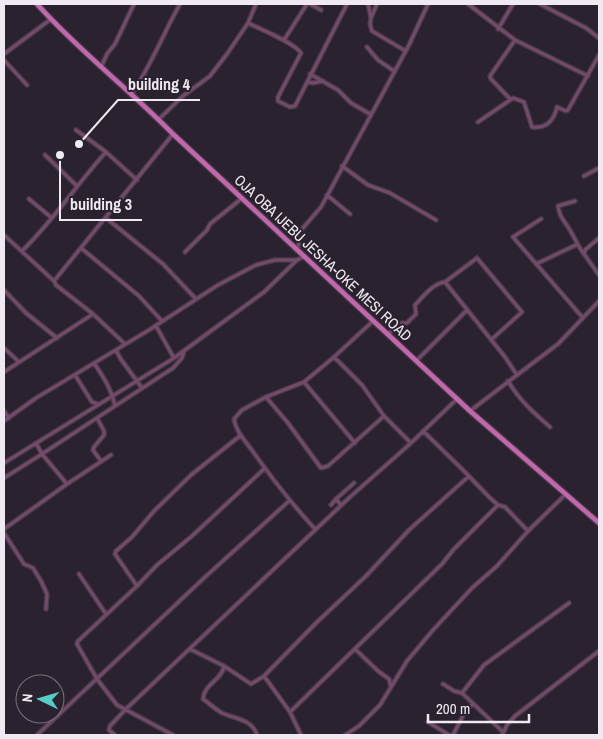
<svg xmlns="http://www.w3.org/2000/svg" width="603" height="739" font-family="'Archivo Narrow',sans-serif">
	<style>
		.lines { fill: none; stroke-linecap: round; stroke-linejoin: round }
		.minor-casing { stroke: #463e49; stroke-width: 5.5 }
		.major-casing { stroke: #463e49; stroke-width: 7 }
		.minor { stroke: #76486a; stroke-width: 3 }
		.major { stroke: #c466ad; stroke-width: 4.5 }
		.labels { text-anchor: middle; stroke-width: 4; stroke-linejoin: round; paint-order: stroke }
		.street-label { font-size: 15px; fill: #efeaf2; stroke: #2a222e }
		.leader { fill: none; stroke: #efeaf2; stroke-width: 2 }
		.callout-dot { fill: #efeaf2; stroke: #2a222e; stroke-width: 2 }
		.callout-label { font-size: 16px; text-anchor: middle; font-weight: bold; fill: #efeaf2; stroke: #2a222e; stroke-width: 4; stroke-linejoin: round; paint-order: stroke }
	</style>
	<rect width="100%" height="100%" fill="#2a222e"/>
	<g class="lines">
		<g class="minor-casing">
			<path id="minor" d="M310 4 321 10
				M368 4 371 18 370 24 372 31 404 50
				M468 4 515 40 588 76
				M540 4 586 28 599 38
				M371 18 377 4
				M248 23C260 29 295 43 301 53L278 97V101L290 107 295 106 347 4
				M498 29 513 4
				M284 40 307 4
				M367 47 378 60 394 71
				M4 54 51 19
				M4 60 27 85
				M101 67 107 54 115 44 134 4
				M310 74 338 90 351 103 370 114
				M307 82 313 83 323 81
				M131 95C151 66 163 34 180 4
				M510 99 491 79 490 76 515 40
				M159 119 183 96 210 76 227 54 248 23 256 4
				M478 122 513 98 524 102 532 127C547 129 554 120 557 107L566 111 568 110 599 55
				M76 130 106 152
				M45 155 77 186
				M342 166 368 185 390 193 436 220
				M584 176 599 168
				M327 195 350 214
				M29 199 52 218
				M575 201 558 206C560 217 562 218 568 227 574 236 577 245 584 254
				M106 218 163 264 196 299
				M541 219 513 237 583 318
				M4 235 54 281 56 285 93 314 125 344
				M599 238 585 250 584 254 599 275
				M81 248 139 296 162 321
				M22 251C53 221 77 184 106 152L137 180
				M297 251 302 229 321 207 409 45 428 4
				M185 252 207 230 210 224 241 199
				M536 264 576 245
				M54 281 173 134
				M445 282 477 258 522 312 491 340
				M4 290 26 313 57 338
				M156 326 174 358
				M388 334 402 323H407L416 314 415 305C423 297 433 283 445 282L505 357 517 375 470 411
				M4 348 18 361
				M116 350 120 358 142 388
				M334 357 362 385 384 416 411 443
				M416 361 467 310
				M94 363C103 377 112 389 115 406
				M4 372 93 314
				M75 375 92 402 98 404
				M517 375 558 344 599 301
				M508 381C519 400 534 413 550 427
				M304 382 355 443
				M266 397 288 423 321 468 328 466 384 416
				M4 411 9 418
				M97 418 104 431V435L94 447 93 450 101 461
				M4 421 36 398 149 330 218 285 256 265 275 260H297L303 257
				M423 431 463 470 490 498 498 505 505 507 528 531
				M36 443 42 454 173 368 182 358 184 351
				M4 463 174 358 264 292 297 260
				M469 476 409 530 366 576 316 623 264 676 290 712 442 564 454 549 498 505
				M4 478 42 454 67 484 4 529
				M67 484 111 455
				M336 499 354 483
				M331 505 336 499 341 505
				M315 529C293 505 273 480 254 453 247 443 236 432 234 419L242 410 266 397 304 382 334 357 373 321
				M4 533 24 564 33 568 41 581 47 594 46 609
				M79 574 106 614
				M137 586 157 565 192 536 265 468
				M190 649 224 666C222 680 204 684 203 699 209 703 215 709 222 713 235 719 252 719 257 735
				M355 649 378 671 389 679 391 687
				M224 666 251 684 264 676
				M443 684 454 691 462 693 484 665 569 603
				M462 693 503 732
				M290 712 301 735
				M428 722 449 735
				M37 735 204 578 289 501
				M115 735 109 730 110 726 126 709 350 497 411 443 457 399
				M173 735 117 705 97 679 77 644 78 641 137 586 115 554 116 551 132 537 154 511 191 475 241 435
				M345 735 359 726 380 705 407 661 433 630 472 588 497 566 528 531 566 494
				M453 735 466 710 473 704
				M502 735 507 725 515 716 599 651"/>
		</g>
		<g class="major-casing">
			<path id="major" d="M37 4C79 51 129 89 173 134L470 411 599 523"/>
		</g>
		<use href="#minor" class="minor"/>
		<use href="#major" class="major"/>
	</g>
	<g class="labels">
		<g class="street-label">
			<text transform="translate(323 258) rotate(43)" y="5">OJA OBA IJEBU JESHA-OKE MESI ROAD</text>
		</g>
	</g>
	<path class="leader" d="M79 144L118 100H200M60 155L60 220H142"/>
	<g class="callout-dot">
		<circle cx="79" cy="144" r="5"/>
		<circle cx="60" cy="155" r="5"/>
	</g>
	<g class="callout-label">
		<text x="159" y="90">building 4</text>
		<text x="101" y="210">building 3</text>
	</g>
	<rect width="603" height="739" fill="none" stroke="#efeaf2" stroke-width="10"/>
	<g transform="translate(40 699) rotate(275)"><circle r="24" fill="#2a222e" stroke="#79727c"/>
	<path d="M0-4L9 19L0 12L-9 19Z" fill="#54cdc8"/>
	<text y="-8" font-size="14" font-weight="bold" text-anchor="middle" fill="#efeaf2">N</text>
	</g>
	<path d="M428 714v8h101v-8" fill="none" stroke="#efeaf2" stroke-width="2.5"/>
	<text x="436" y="714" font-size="15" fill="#efeaf2" stroke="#2a222e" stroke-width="4" paint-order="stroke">200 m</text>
</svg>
